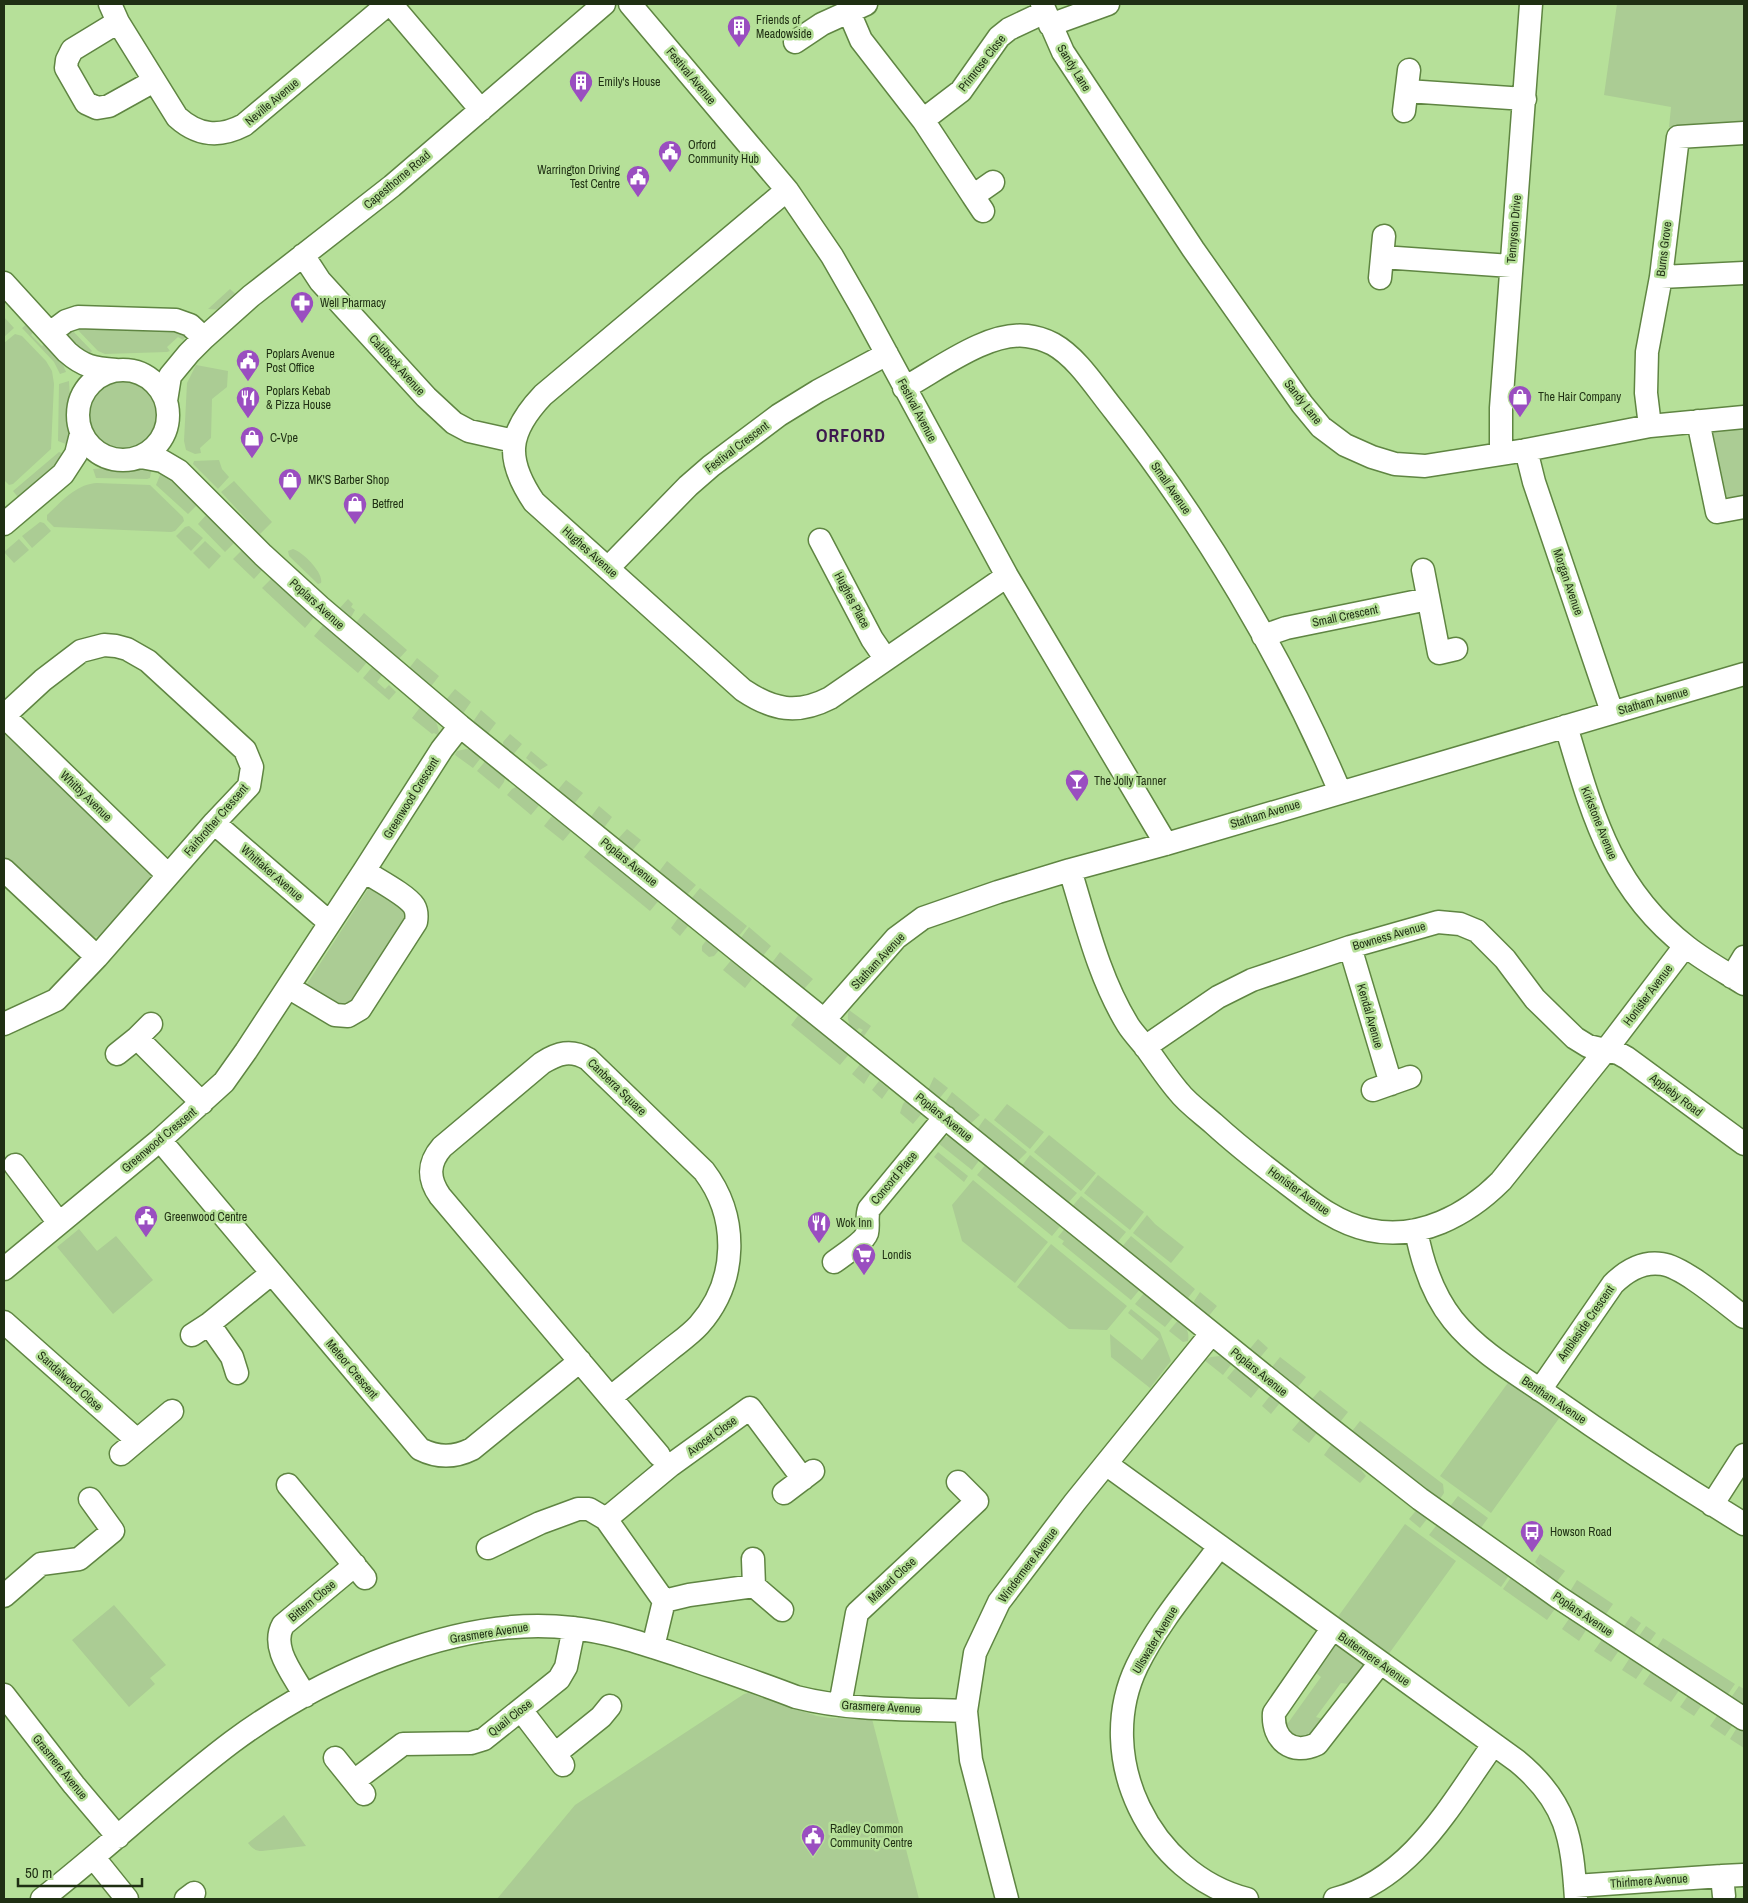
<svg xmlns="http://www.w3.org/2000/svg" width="1748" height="1903" font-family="'Archivo Narrow',sans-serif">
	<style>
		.green { fill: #abcc94 }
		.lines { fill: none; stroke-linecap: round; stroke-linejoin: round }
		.minor-casing { stroke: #5f8542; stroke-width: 25 }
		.minor { stroke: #fff; stroke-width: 22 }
		.labels { text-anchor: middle; stroke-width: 5; stroke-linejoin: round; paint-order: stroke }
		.poi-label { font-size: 12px; fill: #1f2f13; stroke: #b6e099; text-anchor: start }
		.street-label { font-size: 12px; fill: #1f2f13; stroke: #b6e099 }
		.district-label { font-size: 18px; font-weight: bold; letter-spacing: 1px; fill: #3c184e; stroke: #b6e099 }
	</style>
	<rect width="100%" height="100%" fill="#b6e099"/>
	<path class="green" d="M1617 4H1744V123L1669 127 1671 107 1604 95Z
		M230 289 238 296 223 310 208 309Z
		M4 317 14 328 4 337Z
		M28 323 35 330 31 335 42 346 47 342 62 362 66 372 60 374 54 362 22 328Z
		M68 326 92 351 87 357 66 334Z
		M74 326 180 327 187 334 183 340 178 337 167 347 170 351 167 352 105 354 98 351Z
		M15 334 22 336 46 361 52 371 54 384 51 449 13 484 9 485 4 480V343Z
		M196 365 228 371 227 387 212 399 211 438 200 448 201 453 195 454 186 450 184 441 187 383Z
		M85 415a38 38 0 1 1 76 0a38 38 0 1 1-76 0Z
		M69 381 72 434 71 446 58 441 59 384Z
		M1744 424V498C1738 499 1731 500 1726 496 1714 485 1710 446 1712 432L1720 426Z
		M59 452 67 455 21 501 13 491Z
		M219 460 222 469 229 477 218 489 193 464 194 461Z
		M139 465 152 466 150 478 147 479 96 478 93 469Z
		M162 470 198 504 188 514 156 485Z
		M234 481 272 522 260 534 221 492Z
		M97 483 150 485 183 517 184 521 175 531 171 532 54 527 47 520V515C61 502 76 484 97 483Z
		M208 513 235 539 234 543 225 552 198 524Z
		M40 522 44 523 51 531 32 548 22 536Z
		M189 526 203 538 191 551 176 536 185 527Z
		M19 539 29 550 14 563 4 552Z
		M205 541 221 556 209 569 193 553Z
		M293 549C303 552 324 573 321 583L318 584 289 556 288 551Z
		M242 550H245L264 568 254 579 233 559Z
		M275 578 315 616 305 628 262 588 271 579Z
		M348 599 353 604 351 607 355 610 349 621 338 610Z
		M364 613 407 650 396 662 354 625Z
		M324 624 367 662 358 673 314 636Z
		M417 658 439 676 429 689 407 671Z
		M373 666 383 674 377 682 385 689 389 685 396 692 389 700 363 678Z
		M455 689 471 702 462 715 445 701Z
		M421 706C432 716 439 721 439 736L434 733 432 734 412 718Z
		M481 710 496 723 487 735 472 723Z
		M4 733 11 735 152 872 151 880 102 936 90 937 4 862Z
		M510 734 522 744 512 756 504 749 503 742Z
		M466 749 474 750 483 755 473 768 455 755 457 751Z
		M531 751 548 765 540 770 526 758Z
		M487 759 506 774 504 782 499 789 477 771Z
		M566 780 583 793 573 805 557 791Z
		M520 785 541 803 531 815 507 795 512 789Z
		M599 806 612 817 603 829 590 818Z
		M556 815 573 829 563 841 544 826 551 817Z
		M627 829 641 840 631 852 617 840Z
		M594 845 660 899 650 911 584 857Z
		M667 861 696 885 686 896 658 873Z
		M370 886 402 905 406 919 358 1000 345 1008 305 987Z
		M700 888 747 926 738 937 691 899Z
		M682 917 688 921V926L680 936 671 928 678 918Z
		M749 927 771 946 762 957 740 939Z
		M708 938 721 948 714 956 709 957 702 951V946Z
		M780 952 813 979 803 990 771 964Z
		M733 958 752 979 745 988 723 970Z
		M849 1010 871 1026 862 1039 858 1036 863 1030 859 1028 855 1032C849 1026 846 1018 849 1010Z
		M800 1013 850 1053 840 1065 791 1025Z
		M862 1062 872 1071 864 1084 852 1074Z
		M934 1077 948 1088 938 1100 928 1090Z
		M879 1081 889 1089 882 1099 872 1090Z
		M952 1092 980 1115 969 1125 944 1104Z
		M907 1099 923 1112 913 1124 900 1113 903 1104Z
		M1007 1104 1044 1132 1030 1149 994 1120Z
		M985 1118 1027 1152 1016 1163 976 1131Z
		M1049 1135 1096 1173 1081 1191 1034 1152Z
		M949 1136H953L981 1158 972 1170 938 1143 943 1138Z
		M938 1152 968 1176 964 1182 934 1157Z
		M1030 1155 1077 1193 1067 1204 1021 1167Z
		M987 1163 1062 1224 1052 1236 977 1175Z
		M1098 1175 1144 1212 1130 1230 1084 1193Z
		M973 1180 1048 1242 1015 1283 962 1241 952 1205Z
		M1081 1196 1126 1232 1116 1244 1071 1208Z
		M1147 1215 1155 1224 1184 1247 1171 1263 1133 1233Z
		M1066 1227 1141 1288 1131 1300 1062 1244 1064 1241 1058 1237Z
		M79 1229 97 1251 116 1236 153 1280 113 1314 57 1247Z
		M1131 1236 1195 1289 1188 1298 1183 1300 1121 1248Z
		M1051 1244 1127 1306 1107 1330 1069 1329 1017 1287Z
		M1145 1292 1174 1316 1165 1327 1135 1304Z
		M1200 1292 1217 1306 1207 1318 1195 1308 1194 1301Z
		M1131 1309 1160 1332 1171 1361 1150 1388 1111 1357 1110 1334 1142 1360 1159 1339 1128 1313Z
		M1179 1319C1185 1326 1190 1331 1188 1341L1183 1342 1169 1331Z
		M1258 1339 1268 1348 1258 1360 1248 1351Z
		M1220 1356 1233 1362 1223 1375 1204 1360 1211 1357Z
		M1280 1357 1306 1377 1298 1387 1272 1367Z
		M1237 1366 1258 1382 1259 1388 1251 1398 1227 1378Z
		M1510 1380 1560 1417 1491 1513 1440 1476Z
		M1320 1390 1348 1412 1337 1426 1314 1406 1312 1399Z
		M1273 1395 1279 1400V1404L1271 1414 1262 1406 1269 1397Z
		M1302 1418 1317 1429 1316 1434 1309 1443 1292 1430Z
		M1360 1421 1443 1484 1444 1493 1438 1502 1349 1435Z
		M1333 1442 1350 1456 1366 1476 1360 1483 1324 1455Z
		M1458 1496 1488 1518 1478 1532 1448 1509Z
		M1419 1507 1430 1515 1420 1528 1409 1519Z
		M1439 1522 1510 1574 1501 1587 1429 1535Z
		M1405 1524 1456 1561 1388 1655 1337 1618Z
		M1540 1554 1565 1571 1555 1584 1535 1562Z
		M1512 1576 1557 1606 1547 1620 1503 1589Z
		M1577 1580 1613 1604 1604 1617 1569 1593Z
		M114 1605 166 1665 150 1678 155 1684 129 1707 72 1640Z
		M1571 1616 1588 1627 1579 1641 1562 1629Z
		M1631 1616 1641 1623 1632 1636 1622 1629Z
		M1646 1626 1656 1633 1647 1646 1637 1639Z
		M1603 1638 1620 1649 1611 1662 1594 1651Z
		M1663 1638 1735 1684 1726 1697 1655 1651Z
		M1340 1645 1364 1663V1669L1356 1685 1341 1683 1316 1717 1329 1721 1320 1734 1292 1741 1281 1710 1288 1723 1321 1677 1311 1669 1332 1646Z
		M1631 1656 1645 1666 1636 1679 1622 1670Z
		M1652 1671 1680 1689 1671 1702 1643 1684Z
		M1739 1686 1744 1689V1708L1730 1699Z
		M748 1693 817 1716 830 1718 872 1719 919 1899H497L575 1805 744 1694Z
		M1689 1694 1703 1703 1694 1716 1680 1707Z
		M1719 1713 1734 1723 1725 1736 1710 1726Z
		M1738 1726 1744 1730V1748L1730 1739Z
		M284 1815 306 1846 262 1851C255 1851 252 1848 248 1843Z"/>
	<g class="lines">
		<g class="minor-casing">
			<path id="minor" d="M110 4 118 22 177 117C198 136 219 138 244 125L388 4
				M391 4 481 110
				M630 4 787 190 832 256 863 310 1007 576 1166 844
				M1042 4 1063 52 1193 249 1302 404 1321 427 1345 445 1372 457 1395 464 1425 466 1526 450 1650 426 1744 417
				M849 12 861 40 923 120 973 196
				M118 22 72 50 67 60 66 68 86 103 97 108 109 106 154 81
				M1050 25 1108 4
				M795 42 822 24 866 4
				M1407 91 1525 99
				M1404 111 1409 70
				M923 120 961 91 999 37 1009 29 1045 12
				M787 190 543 395C507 433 505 459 534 502L743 690C773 710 797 715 830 698L1007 576
				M983 211 973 196 993 182
				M303 255 320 281 426 397 454 423 469 431 514 441
				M1382 257 1511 266
				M1661 277 1744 273
				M1380 278 1384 236
				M4 283 67 352C84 367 94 368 116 370
				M50 333 66 321 78 317 176 320 190 325 204 338
				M78 415a45 45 0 1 1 90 0a45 45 0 1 1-90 0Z
				M904 388C939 369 988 331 1027 336 1036 337 1045 340 1053 344 1078 358 1096 388 1114 410 1203 523 1284 659 1340 792
				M166 401 170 376 189 353 204 338 251 296 392 186 604 4
				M1698 421 1717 512 1744 507
				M1650 426 1646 393 1647 352 1661 277 1678 137 1744 133
				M1526 450 1534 482 1612 712
				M1501 454V408L1531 4
				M141 457 162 461 179 471 263 555 320 607 460 726 1323 1423 1420 1499 1558 1597 1744 1719
				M4 524 63 474 76 454 81 434
				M820 540 872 639 885 658
				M608 568 688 486 711 466 779 415 818 391 887 354
				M1423 570 1439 653 1456 649
				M1263 636 1286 628 1428 599
				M4 716 43 680 81 651 104 645 116 646 127 649 148 661 245 750 252 767 249 786 214 823 97 957 56 1000 4 1024
				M4 716 168 875
				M1566 726C1592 813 1611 888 1687 947 1705 961 1725 972 1744 984
				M214 823 330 923
				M4 870 97 957
				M1070 870C1086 922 1099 978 1128 1025 1133 1033 1141 1041 1147 1049 1157 1063 1167 1078 1178 1091 1188 1104 1203 1114 1214 1124 1237 1145 1260 1163 1285 1182 1311 1202 1336 1223 1369 1230 1419 1241 1467 1215 1501 1181L1606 1050 1685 946
				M1350 947 1391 1084
				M1732 977 1744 957
				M288 987 335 1015 348 1016 360 1009 416 922C417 916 417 911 414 906 407 895 376 879 364 871
				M824 1020 896 938 923 918 998 892 1070 870 1166 844 1744 674
				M137 1038 202 1103
				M1145 1047 1218 997 1252 980 1350 947 1438 922 1460 924 1477 931 1505 959 1535 999 1575 1038 1588 1046 1618 1053 1627 1058 1744 1144
				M117 1054 137 1038 151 1024
				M1373 1090 1410 1077
				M160 1140 420 1449C438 1458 454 1458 472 1449L580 1361
				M15 1165 59 1223
				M1416 1230C1422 1262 1433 1295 1453 1320 1477 1350 1514 1372 1545 1393 1610 1439 1677 1483 1744 1524
				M834 1262C842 1256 864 1242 867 1233 869 1225 866 1217 869 1209L945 1117
				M4 1269 160 1140 224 1082 246 1051 364 871 442 749 460 726
				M4 1322 137 1440
				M209 1324 232 1357 237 1373
				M192 1335 209 1324 272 1273
				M1540 1390 1613 1284C1626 1271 1643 1261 1662 1264 1684 1267 1725 1303 1744 1317
				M611 1397C630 1382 648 1367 667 1352 678 1343 690 1335 699 1325 738 1281 739 1217 704 1171L588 1059C571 1049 558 1053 542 1063L442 1147C428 1163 428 1179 440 1196L659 1455
				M121 1454 172 1411
				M1106 1464 1517 1761C1567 1802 1572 1838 1576 1899
				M288 1485 365 1578
				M784 1493 813 1471
				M1712 1505 1744 1455
				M1219 1547C1191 1585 1158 1623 1137 1666 1093 1757 1150 1874 1247 1899
				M488 1548 540 1523 578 1509H589L606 1519
				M753 1559 754 1586 782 1610
				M4 1596 41 1564 79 1559 113 1531 90 1499
				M664 1601 689 1595 754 1586
				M1332 1629 1274 1713C1272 1740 1292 1756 1317 1744L1380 1663
				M653 1647 664 1601 606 1519 671 1465 750 1408 803 1479
				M4 1695 74 1785 118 1837
				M305 1696C294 1675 270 1648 283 1625L355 1565
				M840 1705 857 1613 977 1501 958 1482
				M521 1710 563 1765
				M555 1754 601 1717 610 1706
				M335 1758 364 1794
				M354 1781 403 1744 471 1743 484 1739 559 1679 566 1667 574 1628
				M94 1858 127 1899
				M1575 1886 1722 1876
				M1724 1896 1722 1876 1743 1875
				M42 1899C106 1849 167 1791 232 1742 321 1676 460 1614 572 1628 612 1632 650 1646 687 1658 724 1671 760 1683 796 1697 851 1711 909 1709 966 1711
				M186 1899 194 1893
				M1007 1899 971 1760 966 1711 975 1653 999 1602 1075 1502 1211 1334
				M1335 1899C1412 1879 1450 1805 1493 1745"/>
		</g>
		<use href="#minor" class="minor"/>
	</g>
	<defs>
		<g id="building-pin" transform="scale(1.25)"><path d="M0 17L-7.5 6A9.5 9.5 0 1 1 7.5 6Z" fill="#9a4ec0" stroke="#b6e099"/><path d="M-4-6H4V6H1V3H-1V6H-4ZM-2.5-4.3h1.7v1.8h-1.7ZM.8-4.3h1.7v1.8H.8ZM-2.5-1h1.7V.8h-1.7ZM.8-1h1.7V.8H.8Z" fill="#fff"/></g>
		<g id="civic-pin" transform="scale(1.25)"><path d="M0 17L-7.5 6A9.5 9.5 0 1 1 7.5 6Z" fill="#9a4ec0" stroke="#b6e099"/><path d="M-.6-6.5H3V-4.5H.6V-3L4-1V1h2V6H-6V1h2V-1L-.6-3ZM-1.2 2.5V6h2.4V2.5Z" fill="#fff"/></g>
		<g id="pharmacy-pin" transform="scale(1.25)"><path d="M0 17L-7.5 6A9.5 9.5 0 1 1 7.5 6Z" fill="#9a4ec0" stroke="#b6e099"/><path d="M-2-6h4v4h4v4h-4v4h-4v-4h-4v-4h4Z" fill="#fff"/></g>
		<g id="shop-pin" transform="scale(1.25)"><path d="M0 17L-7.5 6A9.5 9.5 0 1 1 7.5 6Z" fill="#9a4ec0" stroke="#b6e099"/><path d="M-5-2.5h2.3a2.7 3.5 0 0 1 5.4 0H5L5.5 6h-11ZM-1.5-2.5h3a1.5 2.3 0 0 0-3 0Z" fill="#fff"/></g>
		<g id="restaurant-pin" transform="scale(1.25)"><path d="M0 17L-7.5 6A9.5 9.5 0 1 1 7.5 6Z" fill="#9a4ec0" stroke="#b6e099"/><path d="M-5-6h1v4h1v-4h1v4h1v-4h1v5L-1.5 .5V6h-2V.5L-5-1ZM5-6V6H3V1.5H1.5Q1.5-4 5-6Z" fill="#fff"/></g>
		<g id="bar-pin" transform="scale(1.25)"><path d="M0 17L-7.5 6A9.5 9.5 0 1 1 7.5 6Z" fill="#9a4ec0" stroke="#b6e099"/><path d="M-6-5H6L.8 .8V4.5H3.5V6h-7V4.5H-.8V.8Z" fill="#fff"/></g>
		<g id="supermarket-pin" transform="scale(1.25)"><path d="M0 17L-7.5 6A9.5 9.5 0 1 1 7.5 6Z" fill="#9a4ec0" stroke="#b6e099"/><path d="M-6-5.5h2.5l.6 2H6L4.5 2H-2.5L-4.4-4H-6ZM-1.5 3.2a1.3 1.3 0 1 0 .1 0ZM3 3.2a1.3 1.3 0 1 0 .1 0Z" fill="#fff"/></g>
		<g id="bus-pin" transform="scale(1.25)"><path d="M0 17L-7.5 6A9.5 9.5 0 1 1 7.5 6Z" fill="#9a4ec0" stroke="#b6e099"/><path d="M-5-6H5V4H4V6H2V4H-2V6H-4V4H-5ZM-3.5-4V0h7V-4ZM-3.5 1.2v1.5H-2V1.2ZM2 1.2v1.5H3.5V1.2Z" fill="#fff"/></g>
	</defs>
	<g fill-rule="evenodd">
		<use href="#building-pin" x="739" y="27"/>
		<use href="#building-pin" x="581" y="82"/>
		<use href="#civic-pin" x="670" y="152"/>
		<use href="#civic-pin" x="638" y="177"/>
		<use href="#pharmacy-pin" x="302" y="303"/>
		<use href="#civic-pin" x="248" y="361"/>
		<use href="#shop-pin" x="1520" y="397"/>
		<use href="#restaurant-pin" x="248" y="398"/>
		<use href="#shop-pin" x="252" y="438"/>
		<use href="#shop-pin" x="290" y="480"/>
		<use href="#shop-pin" x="355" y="504"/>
		<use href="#bar-pin" x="1077" y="781"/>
		<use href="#civic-pin" x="146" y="1217"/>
		<use href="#restaurant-pin" x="819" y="1223"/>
		<use href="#supermarket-pin" x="864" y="1255"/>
		<use href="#bus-pin" x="1532" y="1532"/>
		<use href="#civic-pin" x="813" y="1836"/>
	</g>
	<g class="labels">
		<g class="poi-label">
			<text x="756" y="24">Friends of<tspan x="756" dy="14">Meadowside</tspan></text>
			<text x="598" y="86">Emily's House</text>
			<text x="688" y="149">Orford<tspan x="688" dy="14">Community Hub</tspan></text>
			<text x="620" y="174" text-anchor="end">Warrington Driving<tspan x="620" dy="14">Test Centre</tspan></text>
			<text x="320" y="307">Well Pharmacy</text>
			<text x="266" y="358">Poplars Avenue<tspan x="266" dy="14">Post Office</tspan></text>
			<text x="266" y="395">Poplars Kebab<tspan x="266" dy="14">&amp; Pizza House</tspan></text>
			<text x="1538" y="401">The Hair Company</text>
			<text x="270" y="442">C-Vpe</text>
			<text x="308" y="484">MK'S Barber Shop</text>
			<text x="372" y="508">Betfred</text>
			<text x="1094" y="785">The Jolly Tanner</text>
			<text x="164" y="1221">Greenwood Centre</text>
			<text x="836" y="1227">Wok Inn</text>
			<text x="882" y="1259">Londis</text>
			<text x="1550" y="1536">Howson Road</text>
			<text x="830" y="1833">Radley Common<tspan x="830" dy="14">Community Centre</tspan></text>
		</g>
		<g class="street-label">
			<text transform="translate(982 63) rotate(-52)" y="4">Primrose Close</text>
			<text transform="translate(1074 68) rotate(58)" y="4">Sandy Lane</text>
			<text transform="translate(691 76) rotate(50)" y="4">Festival Avenue</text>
			<text transform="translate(272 102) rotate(-40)" y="4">Neville Avenue</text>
			<text transform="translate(397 180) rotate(-40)" y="4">Capesthorne Road</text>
			<text transform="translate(1514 229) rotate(-85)" y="4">Tennyson Drive</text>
			<text transform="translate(1664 249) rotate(-83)" y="4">Burns Grove</text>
			<text transform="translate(397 365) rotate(48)" y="4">Caldbeck Avenue</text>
			<text transform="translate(1303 402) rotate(52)" y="4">Sandy Lane</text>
			<text transform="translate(917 410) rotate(62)" y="4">Festival Avenue</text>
			<text transform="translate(737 447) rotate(-37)" y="4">Festival Crescent</text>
			<text transform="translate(1171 488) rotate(55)" y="4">Small Avenue</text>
			<text transform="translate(590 552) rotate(42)" y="4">Hughes Avenue</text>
			<text transform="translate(1568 582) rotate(71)" y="4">Morgan Avenue</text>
			<text transform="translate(852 600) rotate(62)" y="4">Hughes Place</text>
			<text transform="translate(317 604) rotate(42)" y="4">Poplars Avenue</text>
			<text transform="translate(1345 616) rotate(-12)" y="4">Small Crescent</text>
			<text transform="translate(1653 701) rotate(-16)" y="4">Statham Avenue</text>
			<text transform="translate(86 796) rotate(44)" y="4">Whitby Avenue</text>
			<text transform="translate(411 798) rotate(-58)" y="4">Greenwood Crescent</text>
			<text transform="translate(1265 814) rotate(-17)" y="4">Statham Avenue</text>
			<text transform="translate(216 820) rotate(-49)" y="4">Fairbrother Crescent</text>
			<text transform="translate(1599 823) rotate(68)" y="4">Kirkstone Avenue</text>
			<text transform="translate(629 862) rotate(39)" y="4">Poplars Avenue</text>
			<text transform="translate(272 873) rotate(41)" y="4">Whittaker Avenue</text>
			<text transform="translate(1389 936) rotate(-16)" y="4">Bowness Avenue</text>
			<text transform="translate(878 961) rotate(-47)" y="4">Statham Avenue</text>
			<text transform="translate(1648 995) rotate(-53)" y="4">Honister Avenue</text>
			<text transform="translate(1370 1016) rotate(74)" y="4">Kendal Avenue</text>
			<text transform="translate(617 1087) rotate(44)" y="4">Canberra Square</text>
			<text transform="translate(1676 1095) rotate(37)" y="4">Appleby Road</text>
			<text transform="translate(944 1117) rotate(39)" y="4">Poplars Avenue</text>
			<text transform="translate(159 1140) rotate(-40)" y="4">Greenwood Crescent</text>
			<text transform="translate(894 1178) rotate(-50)" y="4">Concord Place</text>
			<text transform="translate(1299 1191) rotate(36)" y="4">Honister Avenue</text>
			<text transform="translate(1586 1323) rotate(-55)" y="4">Ambleside Crescent</text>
			<text transform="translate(352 1369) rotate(50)" y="4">Meteor Crescent</text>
			<text transform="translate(1259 1372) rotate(39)" y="4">Poplars Avenue</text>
			<text transform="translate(70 1381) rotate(42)" y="4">Sandalwood Close</text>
			<text transform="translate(1554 1400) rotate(34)" y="4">Bentham Avenue</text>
			<text transform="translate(712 1436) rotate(-36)" y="4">Avocet Close</text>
			<text transform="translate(1028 1565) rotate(-53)" y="4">Windermere Avenue</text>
			<text transform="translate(892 1580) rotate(-43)" y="4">Mallard Close</text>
			<text transform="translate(312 1601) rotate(-40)" y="4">Bittern Close</text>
			<text transform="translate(1583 1614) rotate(34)" y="4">Poplars Avenue</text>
			<text transform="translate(489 1633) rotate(-9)" y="4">Grasmere Avenue</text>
			<text transform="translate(1155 1640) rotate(-59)" y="4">Ullswater Avenue</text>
			<text transform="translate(1374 1659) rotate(35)" y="4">Buttermere Avenue</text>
			<text transform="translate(881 1707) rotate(3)" y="4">Grasmere Avenue</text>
			<text transform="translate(510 1718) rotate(-38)" y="4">Quail Close</text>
			<text transform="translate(60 1767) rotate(51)" y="4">Grasmere Avenue</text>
			<text transform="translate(1649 1881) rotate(-4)" y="4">Thirlmere Avenue</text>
		</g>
		<g class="district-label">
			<text x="851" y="442">ORFORD</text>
		</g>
	</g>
	<rect width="1748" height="1903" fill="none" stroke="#1f2f13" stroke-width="10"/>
	<path d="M18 1878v8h124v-8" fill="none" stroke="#1f2f13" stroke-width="2.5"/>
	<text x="25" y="1878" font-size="15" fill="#1f2f13" stroke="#b6e099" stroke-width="4" paint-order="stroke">50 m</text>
</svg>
